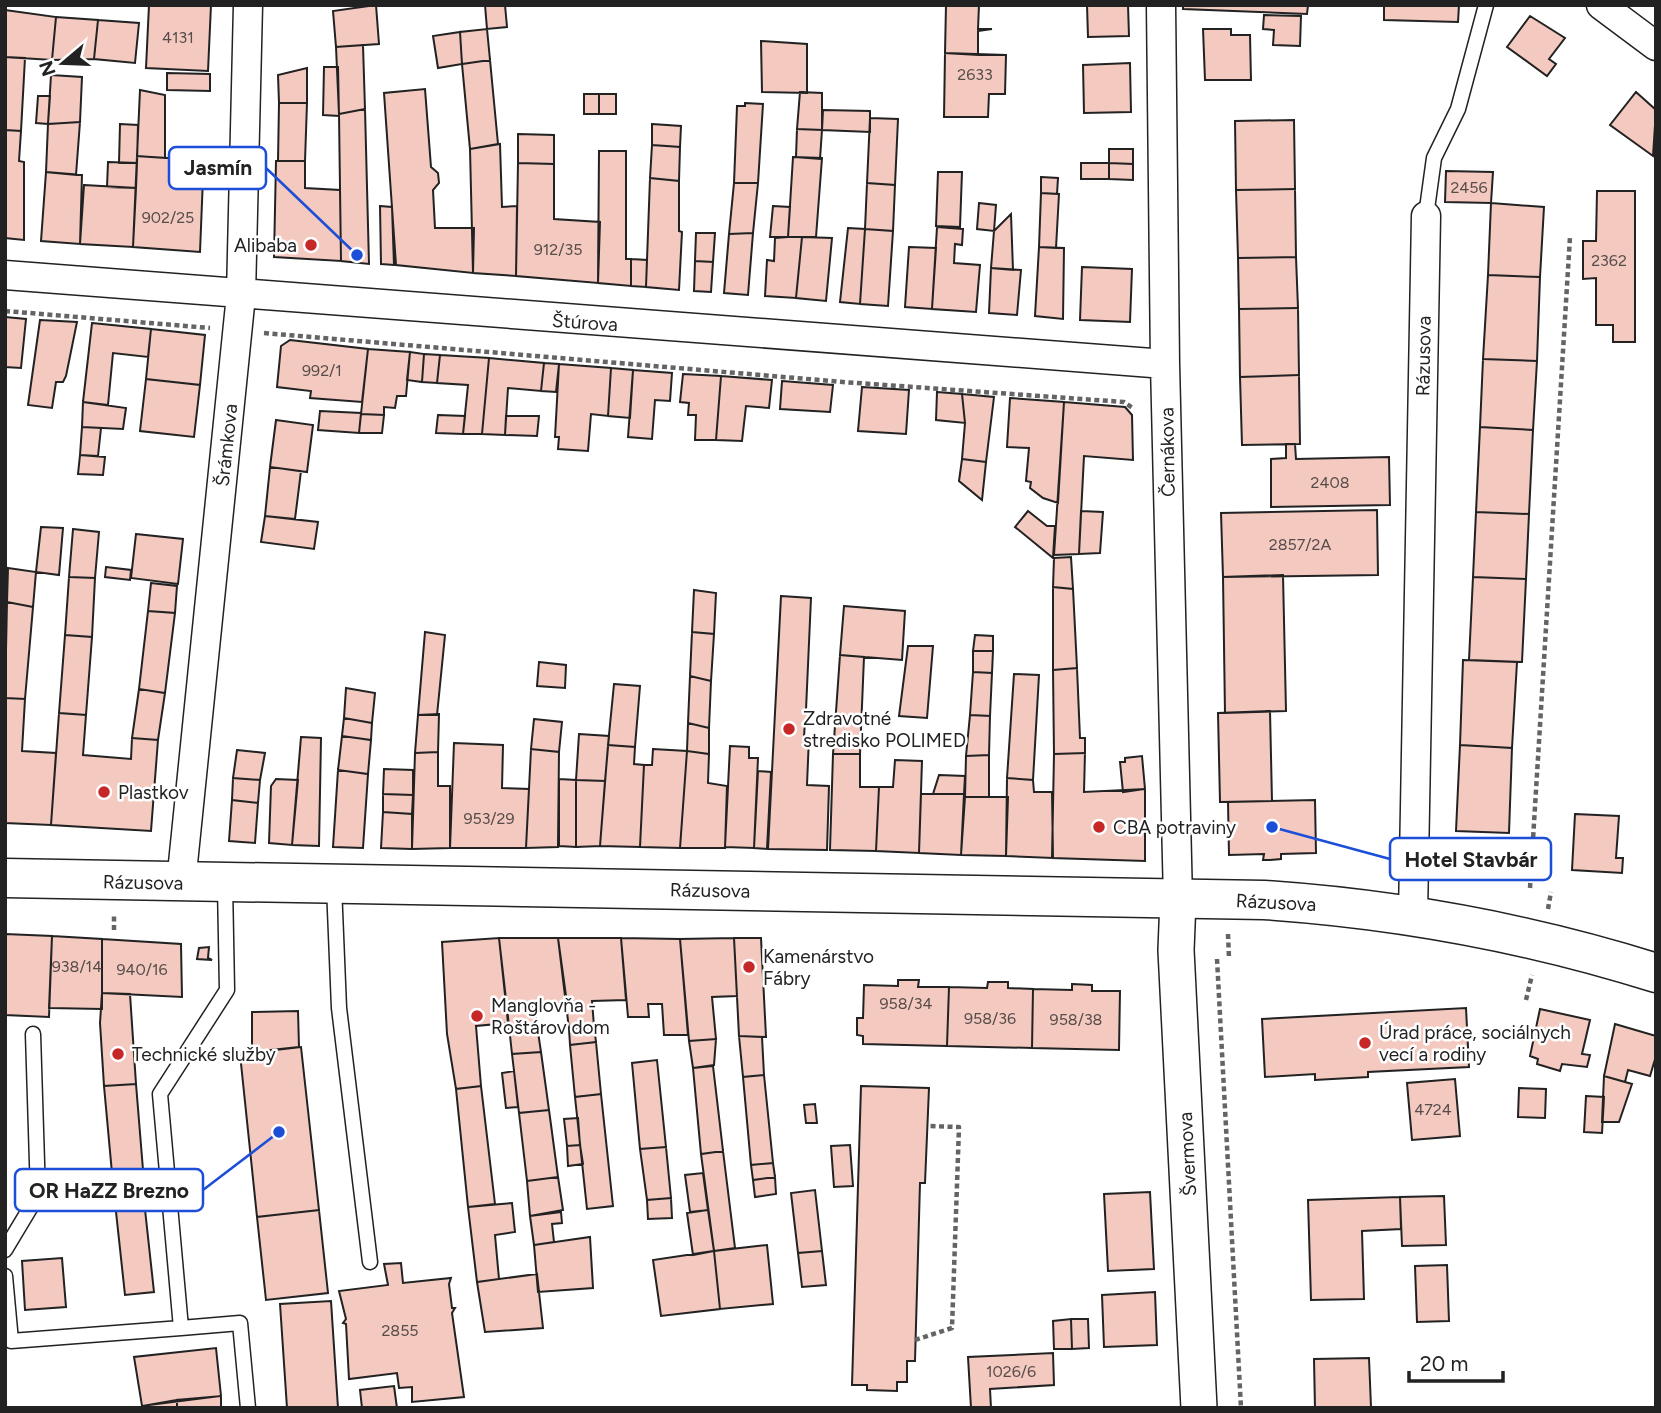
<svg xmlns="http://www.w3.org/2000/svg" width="1661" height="1413" font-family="Figtree,sans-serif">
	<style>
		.building { fill: #f3c9c0; stroke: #222; stroke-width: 2 }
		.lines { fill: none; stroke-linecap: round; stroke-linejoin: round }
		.service-casing { stroke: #222; stroke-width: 17 }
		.minor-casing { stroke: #222; stroke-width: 31 }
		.tertiary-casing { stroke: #222; stroke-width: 38 }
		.secondary-casing { stroke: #222; stroke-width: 41 }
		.path { stroke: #646464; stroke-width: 4.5; stroke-dasharray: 5 3.5; stroke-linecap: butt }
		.service { stroke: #fff; stroke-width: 14 }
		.minor { stroke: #fff; stroke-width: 28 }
		.tertiary { stroke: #fff; stroke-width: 35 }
		.secondary { stroke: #fff; stroke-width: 38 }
		.poi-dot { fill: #c62828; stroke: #fff; stroke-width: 2.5 }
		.labels { text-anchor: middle; stroke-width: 5; stroke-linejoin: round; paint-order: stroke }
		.number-label { font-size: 16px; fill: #564c4a }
		.poi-label { font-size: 19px; fill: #222; stroke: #fff; text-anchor: start }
		.street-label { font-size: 19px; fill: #222; stroke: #fff }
		.leader { fill: none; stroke: #1d4ed8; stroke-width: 2.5 }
		.callout-dot { fill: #1d4ed8; stroke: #fff; stroke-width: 2.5 }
		.callout { fill: #fff; stroke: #1d4ed8; stroke-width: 2.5 }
		.callout-label { font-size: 21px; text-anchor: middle; font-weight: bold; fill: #222 }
	</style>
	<rect width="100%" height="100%" fill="#fff"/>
	<path class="building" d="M149 5H211L208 71 146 68Z
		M376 5 379 44 336 47 333 11Z
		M485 5H505L507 27 487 29Z
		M946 5H990H979L978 29H992L978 31V55L945 53Z
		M1087 5H1128L1129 36 1088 37Z
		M1183 5H1308L1307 14 1183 9Z
		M1384 5H1459L1458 22 1384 20Z
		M5 10 56 17 52 60 5 57Z
		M1264 15 1301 16 1300 46 1273 45 1274 30 1263 29Z
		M1530 16 1565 38 1549 59 1556 64 1547 76 1507 47Z
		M56 17 98 20 94 59 52 60Z
		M98 20 139 23 135 63 94 59Z
		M487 29 490 60 462 64 460 32Z
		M1203 29H1231V35H1250L1251 80H1205Z
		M460 32 462 64 438 68 433 36Z
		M761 41 807 44V93L762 92Z
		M363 45 365 109 339 114 336 47Z
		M945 53 1006 55 1005 94H989L988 117H944Z
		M5 57 25 58 21 131 5 130Z
		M490 60 498 144 470 149 462 64Z
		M1130 63 1131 112 1084 113 1083 65Z
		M324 67H338L339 116 323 115Z
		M307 68V103H279L278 75Z
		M167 73 210 74V91L167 90Z
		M51 75 82 77 80 122 48 124Z
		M425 89 431 167 438 173 439 183 433 190 435 228H474L473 273 396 265 384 93Z
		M140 90 165 95V158L137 156Z
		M800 92 822 93V130L797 129Z
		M1636 92 1656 110 1653 156 1610 125Z
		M584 94H599V114H584Z
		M599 94H616V114H599Z
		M38 96H50L48 124 36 123Z
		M279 103H307L305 161H278Z
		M745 103 763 104 758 183H734L737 106H745Z
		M365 109 369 264 341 261 339 114Z
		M823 110 870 111V132L822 130Z
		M870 118 898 119 895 185 867 183Z
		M1294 120 1295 189 1236 190 1235 121Z
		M80 122 76 175 46 172 48 124Z
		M120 124 138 125 137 163H119Z
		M652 124 681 126 680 147 652 145Z
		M797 129 822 130 820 159 796 157Z
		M5 130 21 131 19 161 24 162V240L5 238Z
		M518 134 554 135V164L518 163Z
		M500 144 502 207 517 206 516 276 473 273 470 149Z
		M652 145 680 147 679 181 650 178Z
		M1109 149H1133V164L1109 163Z
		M599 151H626V259H631V286L598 283Z
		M184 152 204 153 200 252 133 247 137 156 183 159Z
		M793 157 822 158 816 237H788Z
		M276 161H305V188L340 190 341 261 274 257Z
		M108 162 137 163 136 188 107 187Z
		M518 163 554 164V219L600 222 598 283 516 276Z
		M1081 163H1109V179H1081Z
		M1109 163 1133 164V180L1109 179Z
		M1446 171 1493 172 1491 203 1445 202Z
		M46 172 82 175 80 244 41 241Z
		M938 172H962L960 227 936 226Z
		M1041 177 1058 178 1057 194 1041 193Z
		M650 178 679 181V231L682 232 679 290 646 287Z
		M734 183H758L753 233 729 234Z
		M867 183 895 185 893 231 865 229Z
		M84 185 136 188 133 247 80 244Z
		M1295 189 1296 257 1238 258 1236 190Z
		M1597 191H1635V342H1613V325H1596V278L1583 279V241H1596Z
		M1041 193 1059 194 1056 248 1039 247Z
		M979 203 996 205 994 231 977 229Z
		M1491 203 1544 207 1540 277 1488 275Z
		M380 206 392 207 394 265 381 264Z
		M773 206 790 207 788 237H770Z
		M1011 214 1013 270 991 268 994 231Z
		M937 227 963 229 962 245 955 244 954 263 980 265 976 312 932 309Z
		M848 228 865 229 860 304 840 302Z
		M865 229 893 231 888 306 860 304Z
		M696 233H715L713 262 695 261Z
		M753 233 748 295 724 293 729 234Z
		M788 237H802L796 298 765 296 767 260 774 261 775 238Z
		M802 237 832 238 826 301 796 298Z
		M909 247 936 248 932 309 905 307Z
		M1039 247 1064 248 1063 319 1035 316Z
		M1296 257 1298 308 1239 309 1238 258Z
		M631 259 647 260 646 287 631 286Z
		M695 261 713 262 711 292 694 291Z
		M1082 267 1132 269 1130 322 1080 320Z
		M991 268 1021 270 1017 315 989 313Z
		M1488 275 1540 277 1537 361 1483 359Z
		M1298 308 1299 375 1240 377 1239 309Z
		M5 317 26 319 21 368 5 367Z
		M40 320 77 322 66 376 63 382H56L52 408 28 405Z
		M92 323 151 329 148 357 113 353 108 405 83 402Z
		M151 329 205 335 200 385 146 379Z
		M290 340 368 349 362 402 310 398 311 391 277 387 281 346Z
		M368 349 410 352 406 396H397L395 408 384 407V415L361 414Z
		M410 352 424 354 422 382 407 380Z
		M424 354 440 355 437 383 422 382Z
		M440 355 489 358 482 434H463L468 385 437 383Z
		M489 358 544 363 541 391 508 388 505 435 482 434Z
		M1483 359 1537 361 1533 430 1480 427Z
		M544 363 559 364 556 392 541 391Z
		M559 364 611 368 608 416 591 414 588 451 558 449 559 437H555Z
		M611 368 633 370 630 418 608 416Z
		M633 370 672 373 670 401 655 400 652 439 628 437Z
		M683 374 721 376 716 440H695L696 415H688L689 403 680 402Z
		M1299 375 1300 444 1242 445 1240 377Z
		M721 376 772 380 769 408 746 406 742 441 716 440Z
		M146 379 200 385 194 437 140 431Z
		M782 381 833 385 830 412 780 409Z
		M862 387 909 390 906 434 858 431Z
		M937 392 962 394 965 423 936 420Z
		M962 394 994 397 986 462 962 459 965 423Z
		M1010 398 1064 402 1058 503 1043 498 1030 488 1031 482 1026 481 1029 448 1007 447Z
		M83 402 126 408 123 429 82 427Z
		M1064 402 1125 407 1132 415 1133 460 1084 456 1079 554 1054 555Z
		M320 411 361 413 359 433 318 430Z
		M361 414 384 415 382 433H359Z
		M438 415 465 416 463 434 436 433Z
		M506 416H539L537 436 505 435Z
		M276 420 313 425 307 472 270 467Z
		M82 427 101 428 98 456 80 455Z
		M1480 427 1533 430 1529 514 1476 512Z
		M1286 444H1295L1296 459 1389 457 1390 505 1271 507V459L1286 458Z
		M80 455 105 457 103 475 78 474Z
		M962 459 986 462 982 500 959 481Z
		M270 467 301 471 295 519 265 516Z
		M1377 510 1378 575 1223 577 1221 513Z
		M1028 511 1047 526H1055L1053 558 1015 527Z
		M1081 511 1103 512 1100 553 1079 554Z
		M1476 512 1529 514 1526 579 1473 577Z
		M265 516 318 522 314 549 261 542Z
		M41 527 63 528 59 575 36 572Z
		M73 529 99 532 95 578 69 577Z
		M136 534 183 539 178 584 131 578Z
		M1071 557 1073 589 1053 587 1054 558Z
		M106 567 131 570 130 580 105 577Z
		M8 568 36 572 33 607 7 602Z
		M1283 575 1286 711 1225 713 1223 577Z
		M69 577 95 578 92 637 65 635Z
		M1473 577 1526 579 1522 662 1469 660Z
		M151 583 177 586 175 613 148 611Z
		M1053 587 1073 589 1077 668 1053 670Z
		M694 590 716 593 714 634 692 632Z
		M781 596 811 598 806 710 811 711 810 721H805L804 737H809L807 785 829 786 827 850 768 849Z
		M7 602 33 607 25 699 5 698Z
		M844 606 905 611 902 660 840 655Z
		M148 611 175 613 165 693 139 689Z
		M425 632 445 635 437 715H418Z
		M692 632 714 634 711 681 690 676Z
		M65 635 92 637 86 715 59 713Z
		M975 635 993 636V651H973Z
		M908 646H933L927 718 899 716Z
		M973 651H993L992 673 973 672Z
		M840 655 864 657 860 754H833Z
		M1463 660 1517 662 1512 748 1460 745Z
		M539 662 566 665 565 688 537 686Z
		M1077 668 1080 738H1085V753L1054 754 1053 670Z
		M973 672 992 673 990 716 970 715Z
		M1014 674 1039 675 1033 780 1007 778Z
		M690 676 711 681 709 728 688 723Z
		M614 684 640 686 635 747 608 745Z
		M346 688 375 693 372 723 344 718Z
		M139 689 165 693 158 740 132 738Z
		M5 698 25 699 22 751 56 753 51 825 5 823Z
		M1270 711 1272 801 1220 802 1218 713Z
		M59 713 86 715 83 755 131 759 132 738 158 740 151 831 51 825Z
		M439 714 438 752 415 753 418 715Z
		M970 715 990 716 989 755 966 756Z
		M344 718 372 723 371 740 342 736Z
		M534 719 562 722 559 752 531 749Z
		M688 723 709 728V754L687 751Z
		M579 734 609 736 605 781 576 780Z
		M342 736 371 740 368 774 338 770Z
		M301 737 321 738 319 846 292 845Z
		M454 743 503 745 502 788 529 789 526 848H450Z
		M608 745 635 747 634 764 644 765 640 847 600 846Z
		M1460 745 1512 748 1509 833 1456 831Z
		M730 746 749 747V758H758L754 848 725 847Z
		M531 749 559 752 558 847 526 848Z
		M653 749 687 751 680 848 640 847 644 765H652Z
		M237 750 265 753 260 780 233 778Z
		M687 751 709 754 708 783 727 786 725 848H680Z
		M438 752V786H450V848L412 849 415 753Z
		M1085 753 1084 792 1145 789V861L1052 858 1054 754Z
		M833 754H860V787H879L876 851 830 850Z
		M989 755V797H965L966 756Z
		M1142 756 1145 789 1123 792 1120 762H1125V758Z
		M895 760 922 761 919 853 876 851 879 787H893Z
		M384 769 413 770V795L383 794Z
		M338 770 368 774 363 848 333 847Z
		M758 771 771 772 767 849 754 848Z
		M939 775 965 776 964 794H933Z
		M233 778 260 780 258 803 232 800Z
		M1007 778 1033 780 1034 792H1052L1053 858 1006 856Z
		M276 779 298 780 292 845 269 843 271 786Z
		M559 779 576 780V847L559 846Z
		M576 780 605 781 600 846 576 847Z
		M383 794 413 795 412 814 383 812Z
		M921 794H964L961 855 919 853Z
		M965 797H1008L1006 856 961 855Z
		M232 800 258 803 255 843 229 841Z
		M1315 800 1316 853 1281 854V859L1270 860H1263L1264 854 1229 855 1228 802Z
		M383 812 412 814V849L381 848Z
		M1575 814 1619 816 1616 858H1623L1622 873 1572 870Z
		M5 934 52 936 49 1017 5 1015Z
		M52 936 102 939V1009L49 1008Z
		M499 938H558L567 1003 507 1008Z
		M499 938 508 1023 476 1026 481 1086 456 1089 447 1034 442 942Z
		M558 938H621L626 1000 592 1001 594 1026 569 1029Z
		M621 938 680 939 688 1035H664L662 1004H648L649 1017H628Z
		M734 938 737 996 712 997 716 1039 689 1041 680 939Z
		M734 938H761L766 1037 739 1036Z
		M102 939 181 944 182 997 102 993Z
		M209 947 208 958 212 960 197 959 199 948Z
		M898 980H919L918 987H949L947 1046 863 1044V1036L857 1035V1018H863L864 985 898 986Z
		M988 982H1008V988L1033 989 1032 1048 947 1046 949 987 987 988Z
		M1072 984 1092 985V991H1120L1119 1050 1032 1048 1033 989 1072 990Z
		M102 993 130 994 136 1084 104 1086 100 1023Z
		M534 1005 541 1052 512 1054 507 1008Z
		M1466 1008 1469 1067 1368 1072V1077L1315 1080V1074L1265 1077 1262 1019Z
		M1540 1009 1590 1020 1582 1054 1590 1055 1587 1067 1562 1064 1560 1071 1537 1064 1538 1059 1530 1056Z
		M298 1011 299 1047 252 1052V1012Z
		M1615 1024 1656 1036V1056L1650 1076 1628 1070 1625 1082 1604 1076Z
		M594 1026 596 1042 570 1045 569 1029Z
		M739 1036 762 1037 764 1075 743 1077Z
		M716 1039 714 1065 693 1068 689 1041Z
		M596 1042 601 1094 575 1097 570 1045Z
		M301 1047 319 1210 257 1217 240 1054Z
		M541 1052 549 1110 519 1113 512 1054Z
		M657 1060 666 1147 640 1149 632 1063Z
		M713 1066 723 1151 701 1154 693 1068Z
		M514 1071 518 1107 506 1108 502 1073Z
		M764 1075 773 1163 751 1165 743 1077Z
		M1604 1076 1632 1084 1619 1122H1602Z
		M1455 1079 1460 1136 1412 1140 1407 1083Z
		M136 1084 144 1182 113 1184 104 1086Z
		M481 1086 495 1204 468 1207 456 1089Z
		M861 1086 929 1088 925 1183H920L915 1361H907V1382H897V1391L867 1390V1385H852Z
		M1519 1088 1546 1089 1545 1118 1518 1117Z
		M601 1094 613 1206 587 1209 575 1097Z
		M1586 1096 1604 1097 1602 1133 1584 1132Z
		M815 1104 817 1123H806L804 1105Z
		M549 1110 558 1177 527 1181 519 1113Z
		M578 1118 580 1145 567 1146 564 1119Z
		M580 1145 583 1164 568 1166 567 1146Z
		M850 1145 853 1186 834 1187 831 1146Z
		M666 1147 671 1198 647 1200 640 1149Z
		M723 1151 735 1248 714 1251 701 1154Z
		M773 1163 775 1177 753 1180 751 1165Z
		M703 1173 708 1210 690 1212 685 1175Z
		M558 1177 563 1210 530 1216 527 1181Z
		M775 1177 776 1194 755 1197 753 1180Z
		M142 1182 154 1292 125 1295 113 1184Z
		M815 1190 822 1251 798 1253 791 1193Z
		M1150 1192 1154 1269 1108 1271 1104 1194Z
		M1444 1196 1446 1245 1402 1246 1400 1197Z
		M1400 1197 1401 1229 1362 1231 1364 1299 1311 1300 1308 1200Z
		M671 1198 672 1218 648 1219 647 1200Z
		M512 1203 515 1232 495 1235 499 1279 477 1282 468 1207Z
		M319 1210 328 1293 266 1300 257 1217Z
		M708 1210 714 1251 693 1255 687 1213Z
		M561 1212 562 1223 552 1224 554 1242 534 1245 530 1216Z
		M590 1237 593 1288 538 1292 534 1245Z
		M767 1245 773 1304 720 1309 714 1251Z
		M714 1251 720 1309 661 1316 653 1260Z
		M822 1251 826 1285 802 1287 798 1253Z
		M62 1258 66 1307 25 1310 22 1261Z
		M401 1263 403 1283 451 1278 449 1284 452 1308H455L452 1313 464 1397 412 1402V1387L399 1388 397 1373 349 1379 346 1324 343 1323 346 1319 339 1291 388 1285 384 1264Z
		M1447 1265 1449 1321 1417 1322 1415 1266Z
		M537 1274 543 1328 485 1332 477 1282Z
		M1155 1292 1157 1345 1104 1347 1102 1295Z
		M331 1301 338 1408H287L280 1304Z
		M1071 1319H1088L1089 1348 1072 1349Z
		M1071 1319 1072 1349H1054L1053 1321Z
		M216 1348 221 1396 142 1406 134 1357Z
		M1053 1353 1054 1385 990 1389 991 1408H971L968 1357Z
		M1369 1358 1371 1407 1315 1408 1314 1359Z
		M394 1386 397 1408H362L360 1390Z
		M221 1396V1408H177V1400Z
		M177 1400V1408H142V1406Z"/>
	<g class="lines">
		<g class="service-casing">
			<path id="service" d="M1426 216 1434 158 1458 109 1486 5
				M225 885 227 990 160 1094 181 1328 240 1323 248 1408
				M334 886 339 1008 370 1262
				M5 1250 38 1195 33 1034
				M5 1276 11 1341 181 1328"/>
		</g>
		<g class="minor-casing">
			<path id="minor" d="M1161 5 1165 364 1178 900
				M1601 5 1656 46
				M5 275 1165 364
				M181 883 241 295 248 5
				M1413 915 1426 216"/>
		</g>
		<g class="tertiary-casing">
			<path id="tertiary" d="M1178 900 1176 950 1199 1408"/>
		</g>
		<g class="secondary-casing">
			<path id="secondary" d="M5 878 1264 900C1396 909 1529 933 1656 973"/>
		</g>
		<path class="path" d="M5 311 210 328
			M264 333 843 382 1124 402 1134 409
			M1530 888 1570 237
			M1548 909 1551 892
			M114 930V913
			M1228 934 1229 958
			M1217 959 1241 1408
			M1526 1000 1532 975
			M915 1340 952 1328 959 1127 927 1126"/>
		<use href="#service" class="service"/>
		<use href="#minor" class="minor"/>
		<use href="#tertiary" class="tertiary"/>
		<use href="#secondary" class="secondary"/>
	</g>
	<g class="poi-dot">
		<circle cx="311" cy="245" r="7"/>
		<circle cx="789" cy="729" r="7"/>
		<circle cx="104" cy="792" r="7"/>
		<circle cx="1099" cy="827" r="7"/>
		<circle cx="749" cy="967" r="7"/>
		<circle cx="477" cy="1016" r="7"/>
		<circle cx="1365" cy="1043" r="7"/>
		<circle cx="118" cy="1054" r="7"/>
	</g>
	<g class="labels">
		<g class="number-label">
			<text x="178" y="43">4131</text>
			<text x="975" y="80">2633</text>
			<text x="1469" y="193">2456</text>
			<text x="168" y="223">902/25</text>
			<text x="558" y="255">912/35</text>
			<text x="1609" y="266">2362</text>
			<text x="322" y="376">992/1</text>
			<text x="1330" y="488">2408</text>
			<text x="1300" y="550">2857/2A</text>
			<text x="489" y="824">953/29</text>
			<text x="77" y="972">938/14</text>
			<text x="142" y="975">940/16</text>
			<text x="906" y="1009">958/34</text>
			<text x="990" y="1024">958/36</text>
			<text x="1076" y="1025">958/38</text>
			<text x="1433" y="1115">4724</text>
			<text x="400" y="1336">2855</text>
			<text x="1011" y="1377">1026/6</text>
		</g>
		<g class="poi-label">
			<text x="297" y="252" text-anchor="end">Alibaba</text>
			<text x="803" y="725">Zdravotné<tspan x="803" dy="22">stredisko POLIMED</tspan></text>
			<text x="118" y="799">Plastkov</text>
			<text x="1113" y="834">CBA potraviny</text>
			<text x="763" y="963">Kamenárstvo<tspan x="763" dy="22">Fábry</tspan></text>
			<text x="491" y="1012">Manglovňa -<tspan x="491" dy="22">Roštárov dom</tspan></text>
			<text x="1379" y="1039">Úrad práce, sociálnych<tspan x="1379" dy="22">vecí a rodiny</tspan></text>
			<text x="132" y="1061">Technické služby</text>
		</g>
		<g class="street-label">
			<text transform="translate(585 322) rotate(4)" y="7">Štúrova</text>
			<text transform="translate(1423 356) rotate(-89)" y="7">Rázusova</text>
			<text transform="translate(226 445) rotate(-84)" y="7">Šrámkova</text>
			<text transform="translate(1167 452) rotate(-91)" y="7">Černákova</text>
			<text transform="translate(143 882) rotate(1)" y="7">Rázusova</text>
			<text transform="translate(710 890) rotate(1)" y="7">Rázusova</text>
			<text transform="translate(1276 902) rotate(3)" y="7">Rázusova</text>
			<text transform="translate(1187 1154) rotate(-93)" y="7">Švermova</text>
		</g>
	</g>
	<path class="leader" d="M357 255L266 168M1272 827L1390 859M279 1132L203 1190"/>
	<g class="callout-dot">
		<circle cx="357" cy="255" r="7"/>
		<circle cx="1272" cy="827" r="7"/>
		<circle cx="279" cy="1132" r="7"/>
	</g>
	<g class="callout">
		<rect x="169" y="147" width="97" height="42" rx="7"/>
		<rect x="1390" y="838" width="161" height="42" rx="7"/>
		<rect x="15" y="1169" width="188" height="42" rx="7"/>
	</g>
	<g class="callout-label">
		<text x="218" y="175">Jasmín</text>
		<text x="1471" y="867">Hotel Stavbár</text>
		<text x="109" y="1198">OR HaZZ Brezno</text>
	</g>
	<rect width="1661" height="1413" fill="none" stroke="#222222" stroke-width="14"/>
	<g transform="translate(63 63) rotate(251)" stroke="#ffffff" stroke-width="5" paint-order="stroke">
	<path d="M0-5L12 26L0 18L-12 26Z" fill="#222222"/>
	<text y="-10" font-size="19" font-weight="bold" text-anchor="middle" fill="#222222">N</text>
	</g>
	<path d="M1409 1371v10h94v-10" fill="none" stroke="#222222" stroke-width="3.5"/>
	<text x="1420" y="1371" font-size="21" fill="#222222" stroke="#ffffff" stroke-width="5" paint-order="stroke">20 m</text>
</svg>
